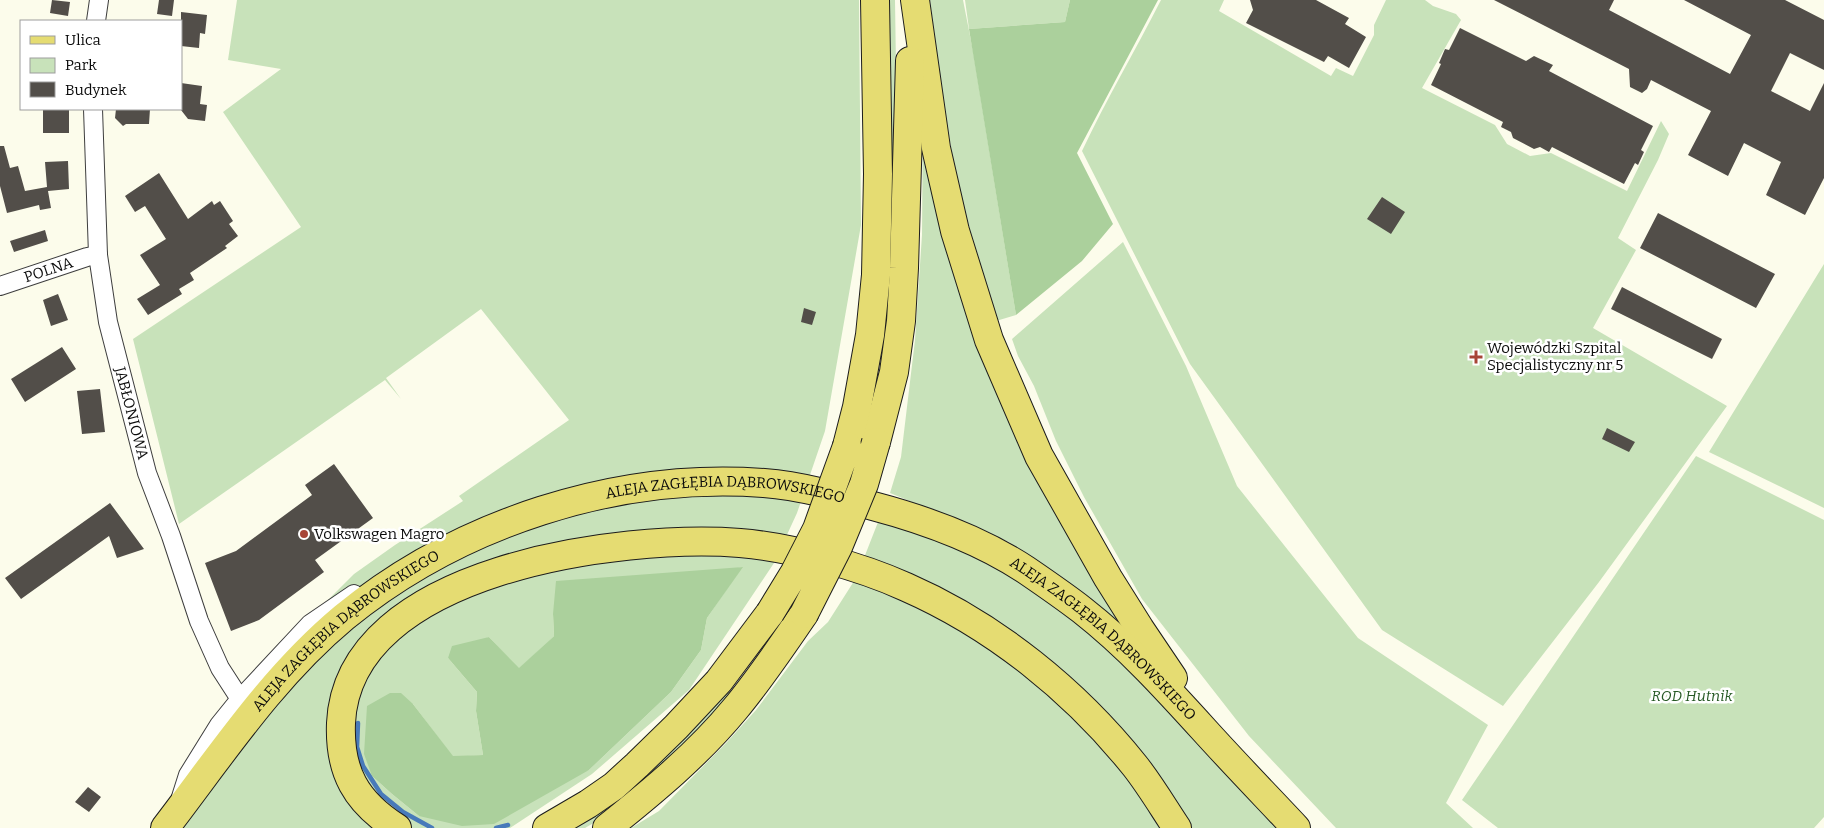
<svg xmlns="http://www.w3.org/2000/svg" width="1824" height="828" font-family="Bitter,serif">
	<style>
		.green { fill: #c8e2ba; fill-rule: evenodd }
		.forest { fill: #abd09c }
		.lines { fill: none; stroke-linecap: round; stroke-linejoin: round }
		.stream { stroke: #487aba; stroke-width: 4.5 }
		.building { fill: #524e49 }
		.street-casing { stroke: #3e3e3e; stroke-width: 20 }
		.primary-casing { stroke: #1c1c1c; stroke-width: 30 }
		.street { stroke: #fff; stroke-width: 18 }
		.primary { stroke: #e5dc72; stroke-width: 28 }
		.primary-bridge-casing { stroke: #1c1c1c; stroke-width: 30; stroke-linecap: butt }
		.primary-bridge { stroke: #e5dc72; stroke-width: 28 }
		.poi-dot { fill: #a74437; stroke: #fff; stroke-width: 2 }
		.labels { text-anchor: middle; stroke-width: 5; stroke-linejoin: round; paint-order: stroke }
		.street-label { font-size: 15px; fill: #0b0b0b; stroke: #fff }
		.poi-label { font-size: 15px; fill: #0b0b0b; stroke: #fff; text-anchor: start }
		.park-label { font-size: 15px; font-style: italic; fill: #275925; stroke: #fff }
	</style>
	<rect width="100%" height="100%" fill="#fcfceb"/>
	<path class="green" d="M237 0H859L861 225 825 431 797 513 774 563 689 690 592 774 510 828H183L246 743 308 620 354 574 395 545 463 501 459 496 569 420 481 309 386 378 401 399 385 380 179 524 133 339 301 227 223 112 281 69 228 60ZM742 567 707 618 701 650 671 692 589 770 419 816 392 794 372 776 413 704 453 757 483 755 476 711 477 692 448 658 489 637 519 669 554 636 553 614Z
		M885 0H895L896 68 888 334 880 332Z
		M930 0H963L973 51 1016 315 996 321C990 304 983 288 978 270 953 181 942 92 930 0Z
		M965 0H1070L1065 22 969 29Z
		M1161 0H1224L1219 11 1331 76 1336 68 1353 76 1374 35V25L1386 0H1425L1433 6 1456 14 1461 20 1422 88 1495 125 1507 144 1530 156 1551 153 1627 191 1661 121 1669 134 1658 160 1618 238 1636 250 1593 328 1727 406 1599 582 1503 706 1382 630 1190 364 1082 151C1106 100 1135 51 1161 0Z
		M923 98 954 250 1125 623 1118 621 1009 542 890 493 901 457 915 340 922 235Z
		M1123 242 1186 366 1237 486 1358 638 1488 725 1446 803 1473 828H1336L1249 736 1142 599 1084 497 1056 441 1034 386 1018 356 1012 339Z
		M1824 264V508L1709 452Z
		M1696 456 1824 520V817L1814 828H1498L1462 800Z
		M880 517 964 548 1077 616 1285 828H1190L1080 693 862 563Z
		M856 578 902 594 1014 661 1097 736 1165 828H631L659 811 727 742 756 710 808 641 828 622Z
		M731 692 732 695 687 746 614 811 585 828H574L724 693Z"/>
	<path class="forest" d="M1070 0H1158L1077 153 1113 224 1082 261 1016 315 969 29 1065 22Z
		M743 567 707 618 701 650 671 692 589 770 494 824 462 826 419 816 392 794 372 776 364 754 367 706 390 693H401L413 704 453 756 483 755 476 711 477 692 448 658 452 646 489 637 519 668 554 636 553 614 556 581Z"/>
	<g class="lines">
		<path class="stream" d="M358 723 357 747 363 766 381 794 403 812 432 828
			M496 828 508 825"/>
	</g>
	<path class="building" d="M52 0 70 2 68 16 50 13Z
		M159 0H174L172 16 157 14Z
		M1250 0H1316L1349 18 1345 24 1366 37 1349 68 1328 56 1324 62 1246 23 1253 10Z
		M1494 0H1614L1609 10 1730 74 1751 35 1684 0H1785L1824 20V70L1790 53 1771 91 1810 111 1824 83V178L1805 215 1766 195 1781 162 1744 143 1728 176 1688 155 1711 111 1651 80 1647 89 1642 93 1630 87 1629 69Z
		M181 12 207 15 205 34 200 33 199 48 181 46Z
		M1460 28 1526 61 1534 56 1553 65 1549 71 1653 126 1641 150 1644 152 1638 165 1635 163 1624 184 1552 147 1549 152 1540 147 1534 149 1513 138 1511 132 1501 127 1503 122 1431 85 1441 64 1439 63 1445 49 1449 50Z
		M181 83 202 86 200 104 207 105 205 121 188 119 181 110Z
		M43 109H69V133H43Z
		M116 109H150L149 124H126L123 126 115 118Z
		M0 146H4L10 168 18 166 25 191 47 187 45 162 68 161 69 189 48 191 51 208 40 210 39 205 7 213 0 186Z
		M159 173 188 219 212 201 214 205 220 201 233 221 229 224 238 236 225 246 227 248 190 273 194 280 179 289 182 294 148 315 137 299 160 285 140 255 166 239 145 206 135 212 125 196Z
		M1382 197 1405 212 1391 234 1367 219Z
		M1658 213 1775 274 1756 308 1640 248Z
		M45 230 48 241 14 252 10 241Z
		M1622 287 1722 339 1712 359 1611 309Z
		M58 294 68 320 51 326 43 300Z
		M804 308 816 312 812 325 801 322Z
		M62 347 76 369 25 402 11 379Z
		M100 389 105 432 82 434 77 391Z
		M1607 428 1635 442 1629 452 1602 439Z
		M334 464 373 518 315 560 324 572 259 620 231 631 205 563 236 551 312 495 305 485Z
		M110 503 144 549 117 558 109 536 21 599 5 578Z
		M88 787 101 797 89 812 75 802Z"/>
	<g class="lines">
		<g class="street-casing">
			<g id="street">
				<path d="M96 21 99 0"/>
				<path id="s1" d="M93 109 98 255 108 322 147 473 171 536 199 621 220 668 240 699"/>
				<path id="s2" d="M0 286 87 257 98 255"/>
				<path d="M181 797 188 775 219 725 240 699 310 624 354 594"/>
			</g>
		</g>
		<g class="primary-casing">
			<g id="primary">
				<path d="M915 0 936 148 955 231 989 340 1039 456 1108 578 1140 629 1173 678"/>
				<path d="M876 442 894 372 901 321 904 268 910 61"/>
				<path d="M847 446 857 407 870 335 876 275 878 174 875 0"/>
				<path id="s3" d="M165 828C221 755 272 677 344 617 459 523 616 472 764 483 801 486 837 496 873 506 926 520 979 539 1026 570 1045 583 1064 596 1082 610 1128 646 1167 689 1206 732 1235 764 1266 796 1296 828"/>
				<path d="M397 828C356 802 339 772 341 723 348 568 623 534 740 543 790 547 860 566 906 587 995 626 1075 691 1135 766 1150 785 1163 807 1177 828"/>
				<path d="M547 828 588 804 614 786 637 765 676 727 719 681 770 613"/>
				<path d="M607 828C653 791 698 754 735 709 760 679 782 646 804 614"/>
			</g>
		</g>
		<use href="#street" class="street"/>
		<use href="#primary" class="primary"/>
		<g class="primary-bridge-casing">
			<path id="primary-bridge" d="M770 613 795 572 817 529 847 446
				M804 614 838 547 864 484 876 442"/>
		</g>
		<use href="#primary-bridge" class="primary-bridge"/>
	</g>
	<g class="poi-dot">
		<path d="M1473.5 349.5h5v5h5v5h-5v5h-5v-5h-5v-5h5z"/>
		<circle cx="304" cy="534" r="5"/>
	</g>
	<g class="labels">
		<g class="street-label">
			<text dy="5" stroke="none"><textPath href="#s2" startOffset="51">POLNA</textPath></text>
			<text dy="5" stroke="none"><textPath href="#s1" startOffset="308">JABŁONIOWA</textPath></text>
			<text dy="5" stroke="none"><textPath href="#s3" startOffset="690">ALEJA ZAGŁĘBIA DĄBROWSKIEGO</textPath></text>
			<text dy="5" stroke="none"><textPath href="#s3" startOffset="270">ALEJA ZAGŁĘBIA DĄBROWSKIEGO</textPath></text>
			<text dy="5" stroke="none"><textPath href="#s3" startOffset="1110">ALEJA ZAGŁĘBIA DĄBROWSKIEGO</textPath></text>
		</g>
		<g class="poi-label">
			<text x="1487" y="353">Wojewódzki Szpital<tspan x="1487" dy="17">Specjalistyczny nr 5</tspan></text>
			<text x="314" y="539">Volkswagen Magro</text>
		</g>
		<g class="park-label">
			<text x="1692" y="701">ROD Hutnik</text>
		</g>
	</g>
	<rect x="20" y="20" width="162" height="90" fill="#ffffff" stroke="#9d9d9d"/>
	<rect x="30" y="36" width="25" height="8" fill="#e5dc72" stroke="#9d9d9d"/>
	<text x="65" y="45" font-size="15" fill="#0b0b0b">Ulica</text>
	<rect x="30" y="58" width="25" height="15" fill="#c8e2ba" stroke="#9d9d9d"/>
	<text x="65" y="70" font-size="15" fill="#0b0b0b">Park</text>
	<rect x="30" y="82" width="25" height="15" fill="#524e49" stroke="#9d9d9d"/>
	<text x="65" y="95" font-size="15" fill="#0b0b0b">Budynek</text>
</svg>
